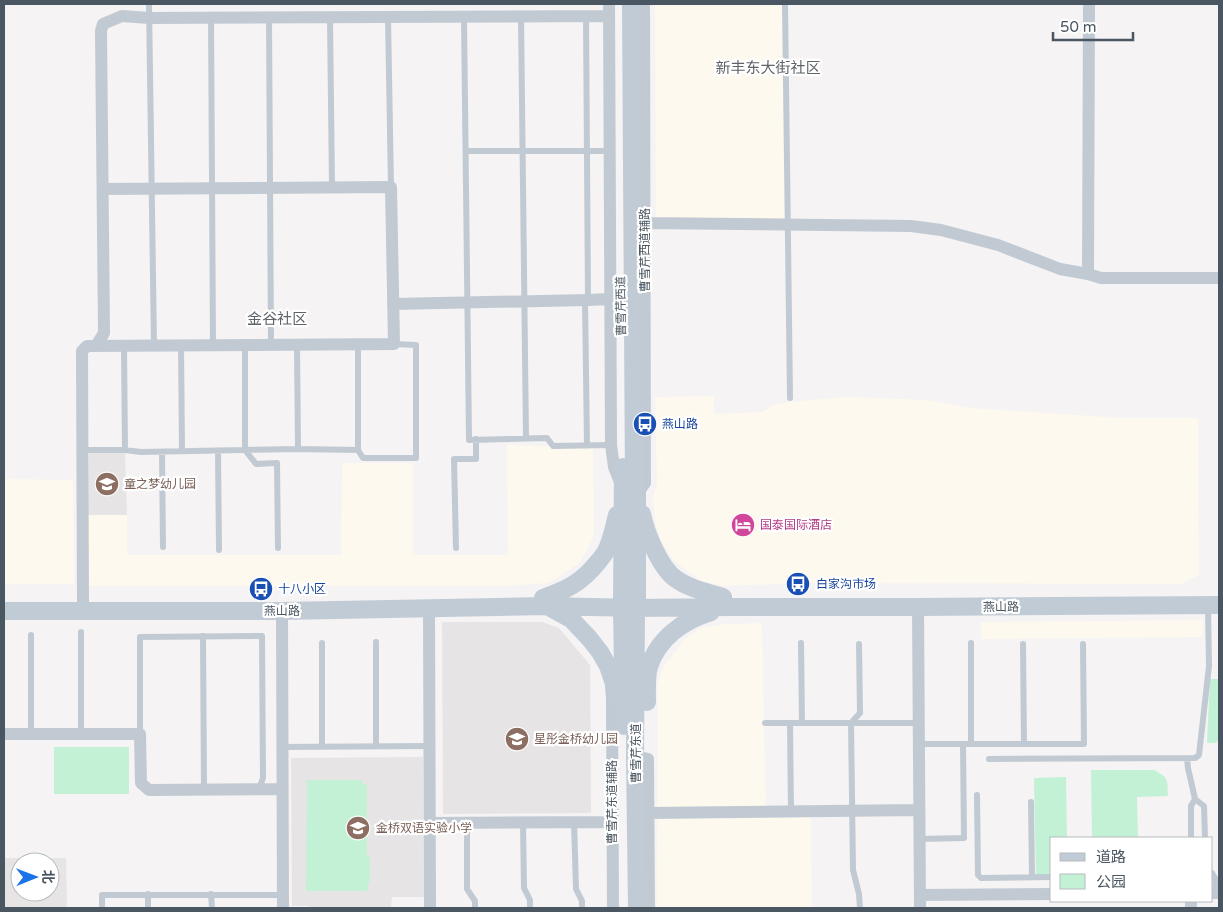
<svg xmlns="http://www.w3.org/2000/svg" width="1223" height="912" font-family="'Varela Round','Noto Sans SC',sans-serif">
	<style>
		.commercial { fill: #fdf9ef }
		.education { fill: #e6e4e5; fill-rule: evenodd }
		.green { fill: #c3f1d5 }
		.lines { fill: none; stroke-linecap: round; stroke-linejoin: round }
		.service { stroke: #c1cad2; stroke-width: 6 }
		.minor { stroke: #c1cad2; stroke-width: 12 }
		.secondary { stroke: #c1cbd6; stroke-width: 18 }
		.labels { text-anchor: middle; stroke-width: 4.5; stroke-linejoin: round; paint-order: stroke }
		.street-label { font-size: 12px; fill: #4a5661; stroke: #fff }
		.transit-label { font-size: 12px; fill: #164399; stroke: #fff; text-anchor: start }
		.education-label { font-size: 12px; fill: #785e54; stroke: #fff; text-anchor: start }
		.hotel-label { font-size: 12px; fill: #b23c85; stroke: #fff; text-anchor: start }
		.quarter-label { font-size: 15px; fill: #5f6368; stroke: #fff }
	</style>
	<rect width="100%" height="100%" fill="#f5f3f3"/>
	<path class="commercial" d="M655 4H786L787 229H656Z
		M714 396V414L763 412 773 405 788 402 847 397 928 400 970 408 1122 418H1198L1199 575 1181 584 809 583 724 586 702 581 675 562 661 542 655 521 653 496 657 484 655 397Z
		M507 445 593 448 594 534 589 547 579 563 560 576 548 583 508 586H88V515H127V555H341L342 463H413V555H508Z
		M4 479 73 480 74 584H4Z
		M1203 620V637L981 639V622Z
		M762 623 766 816H811L812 908H657L658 682 664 666 685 639 701 628 725 624Z"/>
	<path class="education" d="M89 453H125L127 515H88Z
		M442 622H542L559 628 590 665 591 813 443 814Z
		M423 757 424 897H392L391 908H309V906H292L291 758Z
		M4 858H66L67 908H4ZM20 862H50V892H20Z"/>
	<path class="green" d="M1210 679H1219V739L1216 743H1207Z
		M54 747H129V794H54Z
		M1154 770C1170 779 1167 779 1168 796L1137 797 1138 838H1092L1091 770Z
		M1066 777 1067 838H1052V875H1036L1034 778Z
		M307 780H362V784H367V857H370V879L367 891H306Z"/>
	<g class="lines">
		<path class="service" d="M149 4 154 346
			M785 4 790 398
			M586 16 588 300
			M388 17 391 187
			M521 17 526 438
			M211 18 213 345
			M269 18 271 345
			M330 18 332 187
			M464 18 469 440 547 438 553 446 611 445
			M466 151H602
			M585 300 587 446
			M181 345 182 451
			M245 345V450L256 464 277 463 278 548
			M297 345 298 449
			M124 346 125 450
			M83 450H125L141 452 298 449 358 450V344
			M358 450 363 458H416V345L394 344
			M218 451 219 550
			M162 452 163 547
			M456 548 454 459H476V439
			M81 632V733
			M31 635V734
			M203 636 204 790
			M376 642V746
			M322 643V746
			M801 643 802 723
			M971 643V744
			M859 644 860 713 851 723 853 870 859 894 860 908
			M1023 644 1024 744
			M765 723H919
			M790 723 791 812
			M140 734V637L262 636 263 778 259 789
			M919 744H1084L1083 644
			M282 747 429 746
			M1187 758 1188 768 1195 799
			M989 759 1195 758 1199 755 1209 666 1208 606
			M977 795 978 875 981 878 1052 877
			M1031 802 1032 877
			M523 822 524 888 530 900V908
			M574 822 576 889 582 901V908
			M467 823V889L475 901V908
			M1191 838V806L1195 799 1204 806 1205 838
			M919 839 964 838 963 744
			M1212 873 1215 878 1216 893
			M148 894V908
			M211 894 212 908
			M102 908V895H282"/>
		<path class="minor" d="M609 4 611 445 614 467 620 482
			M632 230 645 223 911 226 941 230 998 245 1060 269 1088 274 1101 278H1219
			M1088 274 1089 4
			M393 304 588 300 610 299 621 296
			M96 346 104 333 101 31 103 24 122 16 149 18 609 16
			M637 494 645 483 644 4
			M83 602 82 351 87 346 394 344 391 187 103 189
			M918 607 920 908
			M429 608 430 908
			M282 611 283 908
			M611 686 612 698 613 908
			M4 734H140L141 783 149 790 282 789
			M635 756 648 759 649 908
			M648 813 919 810
			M430 823 612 822
			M1212 893H1219
			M920 895 1052 894
			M1191 901V908"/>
		<path class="secondary" d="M631 4 634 483 637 494V597L636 608 635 756 637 908
			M623 467 622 608 624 726
			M642 514C646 533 660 568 676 579 690 589 707 592 723 597
			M543 598C568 589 581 583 598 562 601 558 605 554 607 549 612 538 614 527 617 515
			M549 607 571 619 589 638 600 652 608 666 618 696
			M4 611H282L547 606 636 608 730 607H918L1219 605
			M647 702C647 691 646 677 649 667 658 638 684 620 711 612"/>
	</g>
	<defs>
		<g id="bus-disc" transform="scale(1.25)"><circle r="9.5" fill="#1a4fb4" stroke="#fff"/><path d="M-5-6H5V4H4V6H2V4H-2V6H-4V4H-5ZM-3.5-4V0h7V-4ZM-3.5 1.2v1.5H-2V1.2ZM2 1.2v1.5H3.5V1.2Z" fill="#fff"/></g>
		<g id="school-disc" transform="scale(1.25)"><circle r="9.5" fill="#8d6e63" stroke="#fff"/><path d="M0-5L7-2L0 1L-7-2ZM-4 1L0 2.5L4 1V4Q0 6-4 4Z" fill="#fff"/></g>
		<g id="hotel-disc" transform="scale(1.25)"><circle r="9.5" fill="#d1479c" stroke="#fff"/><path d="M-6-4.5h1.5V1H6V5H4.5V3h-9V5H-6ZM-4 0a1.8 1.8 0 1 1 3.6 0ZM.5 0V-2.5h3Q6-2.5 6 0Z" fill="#fff"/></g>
	</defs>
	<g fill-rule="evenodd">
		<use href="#bus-disc" x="645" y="424"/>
		<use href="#school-disc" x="107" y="484"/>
		<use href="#hotel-disc" x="743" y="525"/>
		<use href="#bus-disc" x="798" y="584"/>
		<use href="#bus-disc" x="261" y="589"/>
		<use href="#school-disc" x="517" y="739"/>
		<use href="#school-disc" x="358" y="828"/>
	</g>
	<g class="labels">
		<g class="street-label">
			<text transform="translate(645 250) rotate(-90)" y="4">曹雪芹西道辅路</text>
			<text transform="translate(621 306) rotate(-91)" y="4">曹雪芹西道</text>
			<text transform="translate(1001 607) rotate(-1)" y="4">燕山路</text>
			<text x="282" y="615">燕山路</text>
			<text transform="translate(636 753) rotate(-90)" y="4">曹雪芹东道</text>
			<text transform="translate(612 802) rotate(-90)" y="4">曹雪芹东道辅路</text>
		</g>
		<g class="transit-label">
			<text x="662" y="428">燕山路</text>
			<text x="816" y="588">白家沟市场</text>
			<text x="278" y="593">十八小区</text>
		</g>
		<g class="education-label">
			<text x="124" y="488">童之梦幼儿园</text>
			<text x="534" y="743">星彤金桥幼儿园</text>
			<text x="376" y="832">金桥双语实验小学</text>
		</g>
		<g class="hotel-label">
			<text x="760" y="529">国泰国际酒店</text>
		</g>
		<g class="quarter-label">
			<text x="768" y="73">新丰东大街社区</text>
			<text x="277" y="324">金谷社区</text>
		</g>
	</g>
	<rect width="1223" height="912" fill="none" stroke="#4a5661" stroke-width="10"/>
	<rect x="1050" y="837" width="162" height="65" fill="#ffffff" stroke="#b7bbc0"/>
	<rect x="1060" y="853" width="25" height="8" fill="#c1cbd6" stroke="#b7bbc0"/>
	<text x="1096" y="862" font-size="15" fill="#4a5661">道路</text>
	<rect x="1060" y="874" width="25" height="15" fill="#c3f1d5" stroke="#b7bbc0"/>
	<text x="1096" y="887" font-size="15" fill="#4a5661">公园</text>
	<g transform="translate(35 877) rotate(89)"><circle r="24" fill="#ffffff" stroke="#b7bbc0"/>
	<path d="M0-4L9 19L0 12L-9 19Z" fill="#1a73e8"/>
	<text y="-8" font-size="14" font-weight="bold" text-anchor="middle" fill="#4a5661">北</text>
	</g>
	<path d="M1053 32v8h80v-8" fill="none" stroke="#4a5661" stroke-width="2.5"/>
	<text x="1060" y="32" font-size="15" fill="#4a5661" stroke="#ffffff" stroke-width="4" paint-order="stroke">50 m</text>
</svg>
